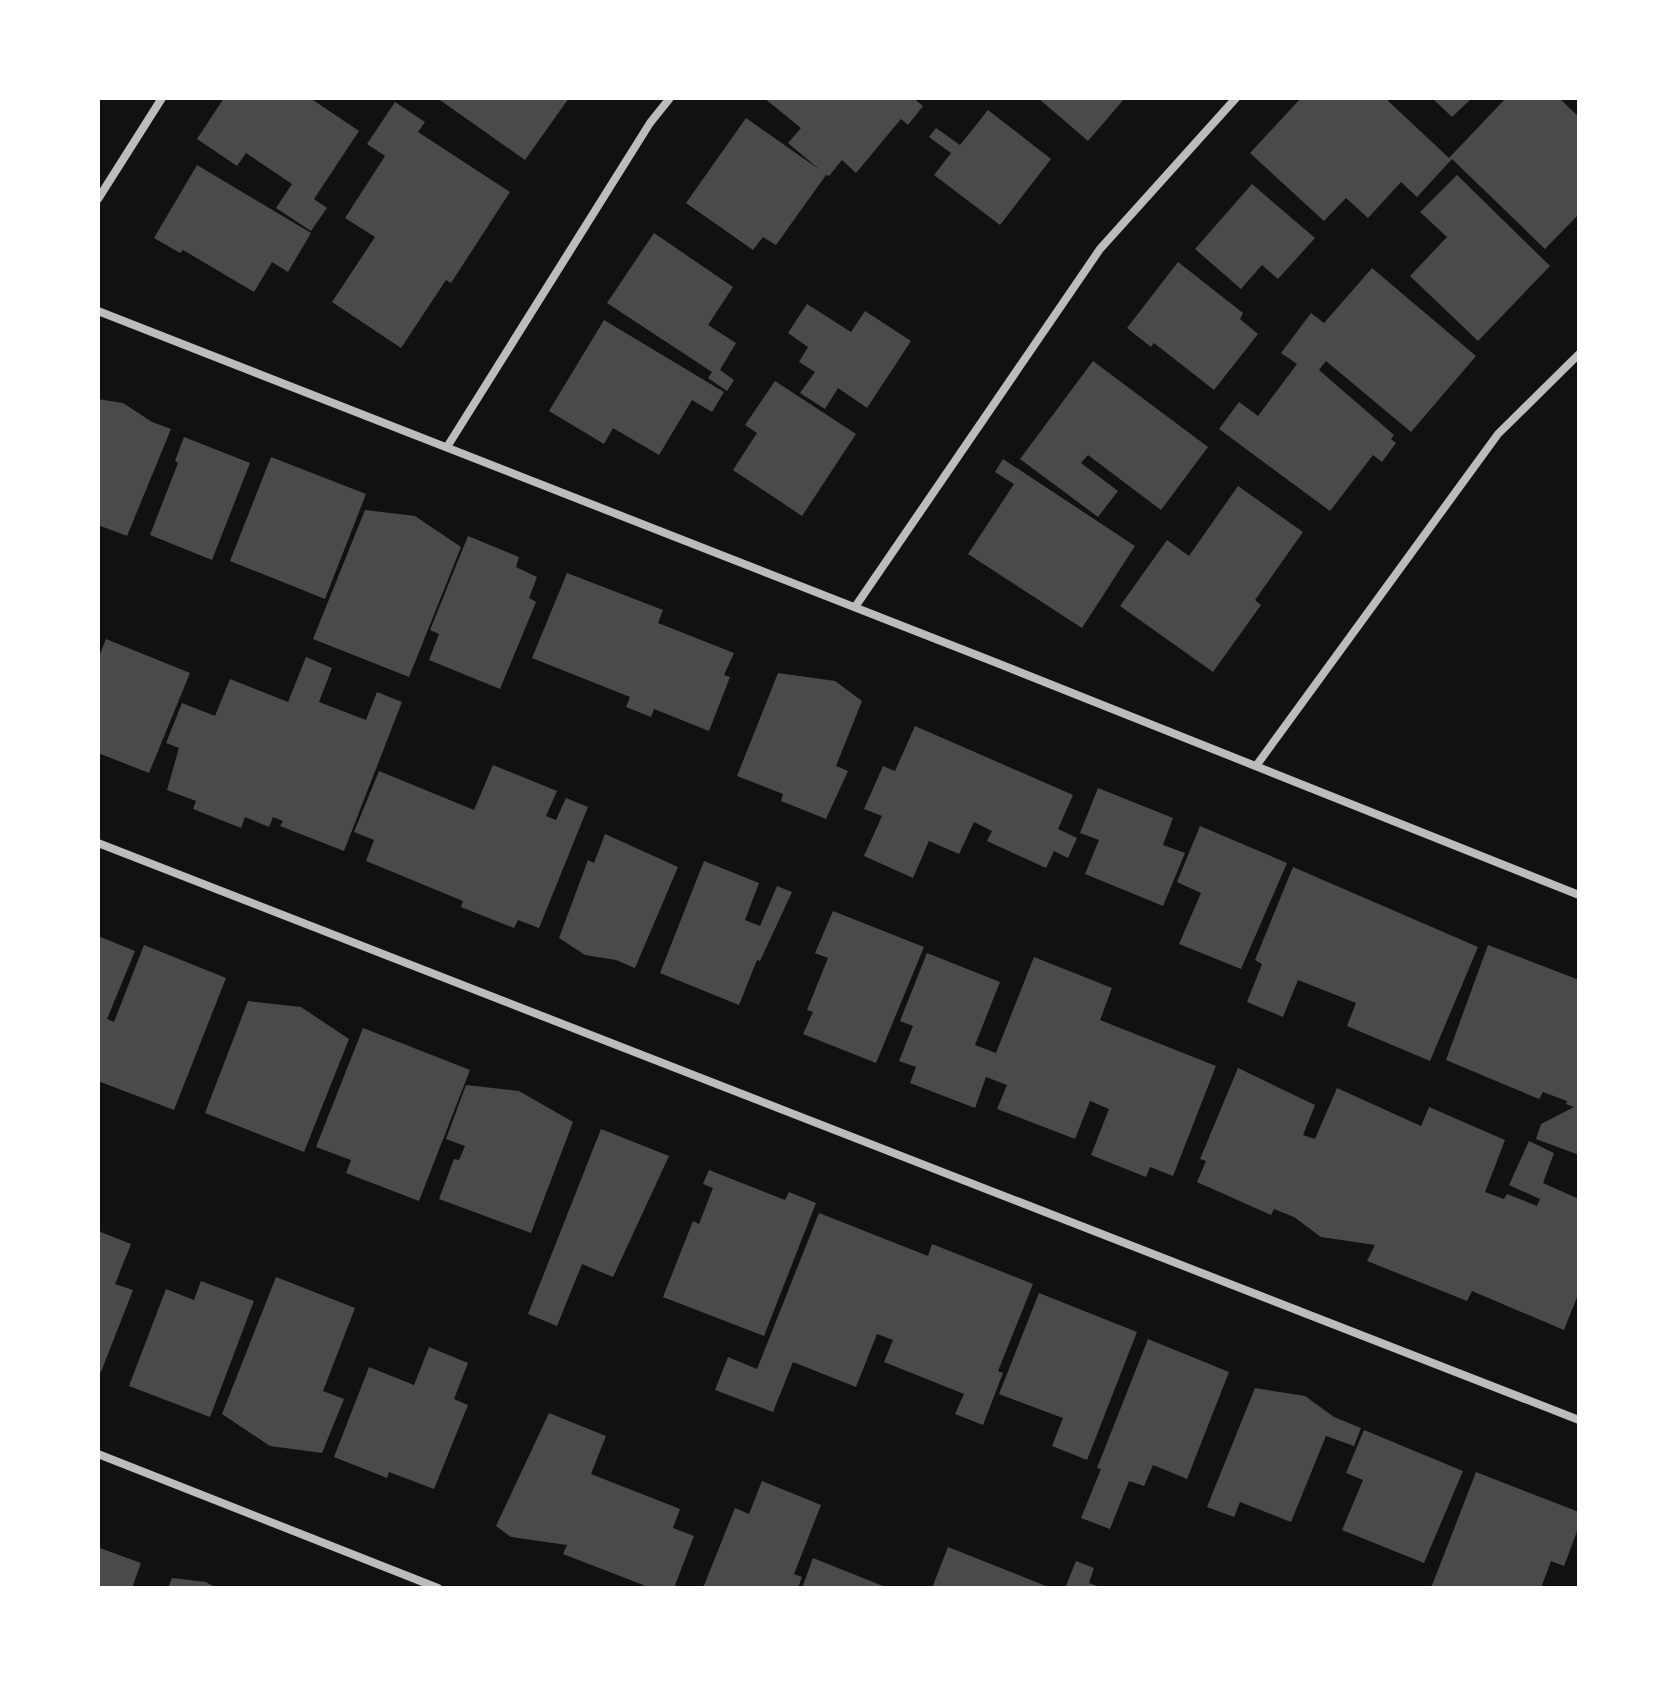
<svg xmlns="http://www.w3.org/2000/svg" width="1677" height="1686" font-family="'Titillium Web',sans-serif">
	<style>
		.building { fill: #4a4a4a }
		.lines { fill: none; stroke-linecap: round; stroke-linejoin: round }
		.minor { stroke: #bcbcbc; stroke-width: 8 }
	</style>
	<rect width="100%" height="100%" fill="#111"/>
	<path class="building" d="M224 98H310L359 131 314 199 327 208 311 231 276 208 292 184 246 153 237 166 197 139Z
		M437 98H569L525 160Z
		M764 98H913L923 106 908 125 901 119 856 173 842 160 829 176 826 175 776 245 763 237 753 250 686 203 746 118 820 170 788 143 801 128Z
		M1038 98H1125L1088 141Z
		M1301 98H1385L1449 158 1506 98H1559L1579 117V214L1545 249 1452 159 1417 197 1401 182 1368 218 1346 198 1324 221 1250 153Z
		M1432 98H1472L1452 117Z
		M395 102 425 122 418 132 510 192 451 283 446 280 401 348 332 302 375 237 345 218 385 156 367 144Z
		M988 110 1051 159 1000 225 934 175 951 153 929 137 936 128 960 145Z
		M197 165 311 233 288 272 272 262 254 292 183 250 180 253 154 238Z
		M1457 175 1550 266 1478 341 1410 276 1447 237 1420 212Z
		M1252 184 1315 238 1278 279 1262 265 1241 289 1195 249Z
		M654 233 733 287 708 325 736 343 720 370 734 380 727 391 708 378 712 372 607 303Z
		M1178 262 1243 313 1240 319 1258 334 1214 390 1154 343 1151 347 1127 328Z
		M1372 268 1476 356 1411 432 1326 361 1319 370 1394 435 1391 439 1396 443 1382 462 1373 455 1330 511 1219 429 1239 402 1258 416 1297 364 1281 353 1311 313 1324 323Z
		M807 304 851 332 865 311 911 341 867 408 838 388 825 409 800 393 815 372 799 362 808 347 788 333Z
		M604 320 724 392 712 412 692 400 659 455 613 428 604 444 549 411Z
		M1093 361 1208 447 1161 510 1088 455 1081 463 1118 491 1098 517 1020 459Z
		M775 381 856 434 802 516 733 470 757 433 745 425Z
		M98 399 123 403 152 422 171 429 127 536 98 525Z
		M184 437 250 463 212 560 150 535 178 463 175 461Z
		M271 457 366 494 325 599 230 561Z
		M1003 459 1135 546 1082 628 968 554 1014 484 995 472Z
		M1238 486 1303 532 1255 600 1261 605 1213 672 1120 606 1167 540 1189 556Z
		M365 510 415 516 461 547 409 677 313 639Z
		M468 536 519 557 516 567 537 577 529 598 536 602 500 689 429 660 439 634 430 630Z
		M567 573 663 610 658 623 734 653 724 675 730 677 709 731 654 709 651 717 626 707 630 697 532 658Z
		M106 639 190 673 149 773 98 753V659Z
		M306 657 332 668 319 702 366 720 377 692 402 702 344 851 280 826 283 821 273 817 269 827 245 817 241 828 193 809 196 801 167 790 179 748 166 743 182 703 215 716 230 679 288 702Z
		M778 673 835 681 862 701 836 766 848 771 826 819 781 801 783 794 737 776Z
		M915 726 1073 795 1058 829 1077 838 1068 858 1054 851 1046 868 987 841 992 831 974 822 959 854 929 841 913 878 864 856 882 816 864 809 883 766 895 771Z
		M493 765 557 791 546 816 556 820 566 798 588 807 539 928 518 920 514 928 461 907 463 901 366 861 374 840 354 832 379 771 474 810Z
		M1098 788 1173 818 1163 845 1185 853 1163 906 1085 874 1099 840 1080 833Z
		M1200 826 1287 863 1241 969 1179 944 1201 893 1177 882Z
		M605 834 678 867 635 968 616 960 585 955 559 938 588 860 594 863Z
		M704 861 759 883 745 920 760 926 777 886 792 892 760 961 757 960 739 1005 660 973Z
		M1293 867 1478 947 1430 1061 1347 1026 1356 1003 1298 980 1283 1017 1247 1002 1262 964 1255 960Z
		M833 911 924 947 876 1063 803 1034 813 1012 807 1010 828 958 815 953Z
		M98 936 135 951 107 1019 114 1022 144 945 226 978 174 1110 98 1081Z
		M1488 945 1579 980V1155L1536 1139 1541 1124 1574 1107 1566 1104 1567 1101 1543 1092 1539 1099 1446 1060Z
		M927 953 1000 982 975 1045 996 1053 1034 957 1112 988 1100 1020 1216 1066 1173 1176 1150 1167 1146 1177 1091 1155 1109 1109 1090 1101 1075 1139 997 1109 1007 1085 986 1077 975 1108 910 1083 916 1067 899 1061 913 1026 900 1021Z
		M248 1001 301 1007 349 1039 304 1152 205 1113Z
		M363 1028 470 1070 419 1201 346 1173 351 1160 316 1147Z
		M1238 1068 1315 1105 1303 1135 1315 1139 1337 1088 1421 1126 1429 1107 1505 1140 1485 1192 1504 1199 1507 1194 1537 1206 1540 1199 1509 1185 1529 1141 1554 1153 1543 1183 1579 1199V1292L1564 1330 1472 1291 1467 1301 1367 1261 1375 1245 1321 1237 1294 1217 1274 1209 1271 1215 1197 1182 1206 1161 1200 1159Z
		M466 1085 519 1091 573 1122 531 1233 439 1199 454 1159 459 1160 465 1146 446 1139Z
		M601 1129 669 1156 613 1277 582 1264 557 1326 528 1314Z
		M709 1170 785 1200 789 1192 816 1203 764 1336 663 1297 693 1221 699 1224 713 1188 703 1184Z
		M819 1213 928 1256 932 1244 1033 1284 998 1371 1003 1373 983 1425 955 1414 964 1394 884 1362 893 1340 877 1334 856 1387 793 1362 773 1412 715 1390 728 1357 757 1369Z
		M98 1231 131 1244 115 1284 133 1290 101 1372 98 1371Z
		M276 1277 355 1308 323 1391 344 1399 322 1453 270 1446 222 1414Z
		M201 1281 254 1301 210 1417 129 1386 166 1289 194 1300Z
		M1039 1293 1137 1332 1087 1460 1052 1446 1063 1418 999 1394Z
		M1148 1339 1229 1372 1187 1479 1153 1465 1144 1486 1129 1481 1110 1529 1081 1518 1101 1469 1097 1468Z
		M429 1347 468 1363 454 1399 468 1405 434 1489 389 1472 387 1478 334 1457 369 1367 414 1385Z
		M1255 1388 1305 1396 1334 1417 1361 1428 1354 1446 1326 1436 1291 1522 1240 1502 1234 1517 1207 1507Z
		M549 1413 606 1436 591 1474 680 1509 673 1528 694 1536 674 1588H651L563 1554 567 1545 511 1537 496 1526Z
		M1364 1430 1463 1471 1424 1563 1342 1530 1363 1480 1346 1473Z
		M1476 1472 1579 1512V1526L1564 1566 1551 1561 1541 1588H1431Z
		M762 1481 821 1505 794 1574 802 1577 798 1588H703L735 1508 749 1514Z
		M948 1547 1051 1588H932Z
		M100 1548 141 1563 132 1588H98V1553Z
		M813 1558 888 1588H802Z
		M1076 1561 1094 1568 1089 1583 1102 1588H1065Z
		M172 1578 206 1582 216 1588H168Z"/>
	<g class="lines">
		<path class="minor" d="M98 199 162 98
			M98 311 997 663 1579 895
			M447 447 650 123 670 98
			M855 607 1100 249 1236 98
			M1256 766 1498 434 1579 354
			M98 843 1579 1420
			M98 1454 438 1588"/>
	</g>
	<rect width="1677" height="1686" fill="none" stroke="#ffffff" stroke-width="200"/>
</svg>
